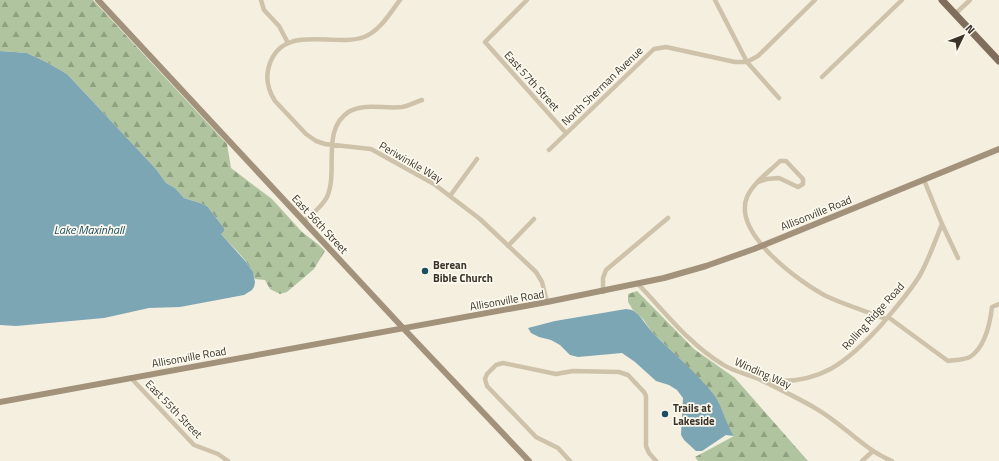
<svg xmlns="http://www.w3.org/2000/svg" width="999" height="461" font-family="'Titillium Web',sans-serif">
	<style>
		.forest { fill: url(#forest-firs) }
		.water { fill: #7da6b4 }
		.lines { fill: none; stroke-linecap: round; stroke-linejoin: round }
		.street { stroke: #cec2ab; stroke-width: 4.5 }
		.secondary { stroke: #a2927c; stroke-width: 6 }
		.primary { stroke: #7e6e5b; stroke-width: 7 }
		.poi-dot { fill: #1d4e60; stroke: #fbf8ed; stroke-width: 1.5 }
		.labels { text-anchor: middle; stroke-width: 3.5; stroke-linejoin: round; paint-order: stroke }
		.street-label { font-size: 11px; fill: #3b332a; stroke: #fbf8ed }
		.poi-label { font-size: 11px; font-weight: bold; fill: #3b332a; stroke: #fbf8ed; text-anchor: start }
		.water-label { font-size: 12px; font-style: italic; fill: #1d4e60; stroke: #fbf8ed }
	</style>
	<defs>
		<pattern id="forest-firs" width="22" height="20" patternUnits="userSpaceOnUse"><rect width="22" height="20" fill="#b0c59f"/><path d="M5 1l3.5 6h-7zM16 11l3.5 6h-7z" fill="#90a182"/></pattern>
	</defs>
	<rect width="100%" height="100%" fill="#f5efe0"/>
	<path class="forest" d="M0 0H93L227 144 231 168 272 199 302 232 319 245 325 251 314 269 287 292 280 294 270 289 265 280 255 279C250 261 232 247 220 233L224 228 207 206 200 203 184 198 175 188 166 183 156 169 67 74 48 63 27 53 0 51Z
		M637 291 694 349 735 378 808 461H698L695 457 734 436 727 427 721 408 681 360 651 331 643 319 633 310 628 302V294Z"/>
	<path class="water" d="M0 51 27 53 48 63 67 74 156 169 166 183 175 188 184 198 200 203 207 206 224 228V231L221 234 246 262 253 272 255 282 254 287 252 290 244 295 180 307 149 308 104 318 16 326 0 325Z
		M626 309C630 310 632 309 635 312 643 318 646 326 653 333 673 353 696 372 714 395 723 407 725 423 734 436L726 435 702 451H696L684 440 681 435 683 398 677 390 669 385 656 381 635 362 622 353 578 357 570 355 560 345 551 340 539 337 531 333 528 328 555 321Z"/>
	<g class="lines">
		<path class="street" d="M261 0 264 10 279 26 288 43
			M400 0C390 13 380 31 364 37 334 48 282 22 269 66 265 79 268 90 275 101L306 134 316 141 325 144 371 149 434 184 480 219 536 272 542 282 547 302
			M527 0 485 42 566 133
			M715 0 747 62 779 98
			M955 14 970 0
			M822 77 902 0
			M549 150 654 49 666 47 735 62H747L758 56 815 0
			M924 180 942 224 958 258
			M758 182 767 179 779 178 798 187 803 184V179L786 161H780C769 172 753 183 747 197 732 233 799 282 826 296 845 305 866 311 886 319
			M450 196 477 159
			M304 221C312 214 322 207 327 197 339 170 320 129 350 111 366 103 385 109 402 107 409 106 415 102 422 100
			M508 246 534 219
			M639 285C665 312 689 344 722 364 734 372 748 374 761 380 779 389 798 398 815 408 842 423 863 449 892 461
			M603 292V278L606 270 668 218
			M888 317 948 361C955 360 964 360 970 357 985 347 990 324 992 307L999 304
			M131 378 194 445 218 454 228 461
			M763 380C819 387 848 362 883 323 896 307 910 292 920 275 929 259 935 241 942 224
			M570 461 558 448 536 437 487 386 485 379 487 374 496 365 503 363 556 374 573 371 619 372 628 375 644 392 646 396V446L649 453 656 461
			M862 461 873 451"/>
		<path class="secondary" d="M98 0 404 329 529 461
			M0 402 547 302 664 278 706 266 754 249 999 149"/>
		<path class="primary" d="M942 0 999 61"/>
	</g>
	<g class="poi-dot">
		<circle cx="425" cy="271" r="4"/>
		<circle cx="665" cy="414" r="4"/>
	</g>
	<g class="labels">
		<g class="street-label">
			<text transform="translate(532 81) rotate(48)" y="4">East 57th Street</text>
			<text transform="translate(602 86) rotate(-44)" y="4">North Sherman Avenue</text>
			<text transform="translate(411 162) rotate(30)" y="4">Periwinkle Way</text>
			<text transform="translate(816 213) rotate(-22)" y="4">Allisonville Road</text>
			<text transform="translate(320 224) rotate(47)" y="4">East 56th Street</text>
			<text transform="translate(507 300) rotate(-10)" y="4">Allisonville Road</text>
			<text transform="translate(873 316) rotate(-48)" y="4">Rolling Ridge Road</text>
			<text transform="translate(189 357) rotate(-10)" y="4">Allisonville Road</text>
			<text transform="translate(763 373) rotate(24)" y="4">Winding Way</text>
			<text transform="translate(174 409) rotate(46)" y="4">East 55th Street</text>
		</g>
		<g class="poi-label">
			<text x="433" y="269">Berean<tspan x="433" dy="13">Bible Church</tspan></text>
			<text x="673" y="412">Trails at<tspan x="673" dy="13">Lakeside</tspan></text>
		</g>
		<g class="water-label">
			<text x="89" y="234">Lake Maxinhall</text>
		</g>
	</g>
	<g transform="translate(963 36) rotate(47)" stroke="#fbf8ed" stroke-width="3" paint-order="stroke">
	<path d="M0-3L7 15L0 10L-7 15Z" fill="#3b332a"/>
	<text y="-6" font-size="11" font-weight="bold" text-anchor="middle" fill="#3b332a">N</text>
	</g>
</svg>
